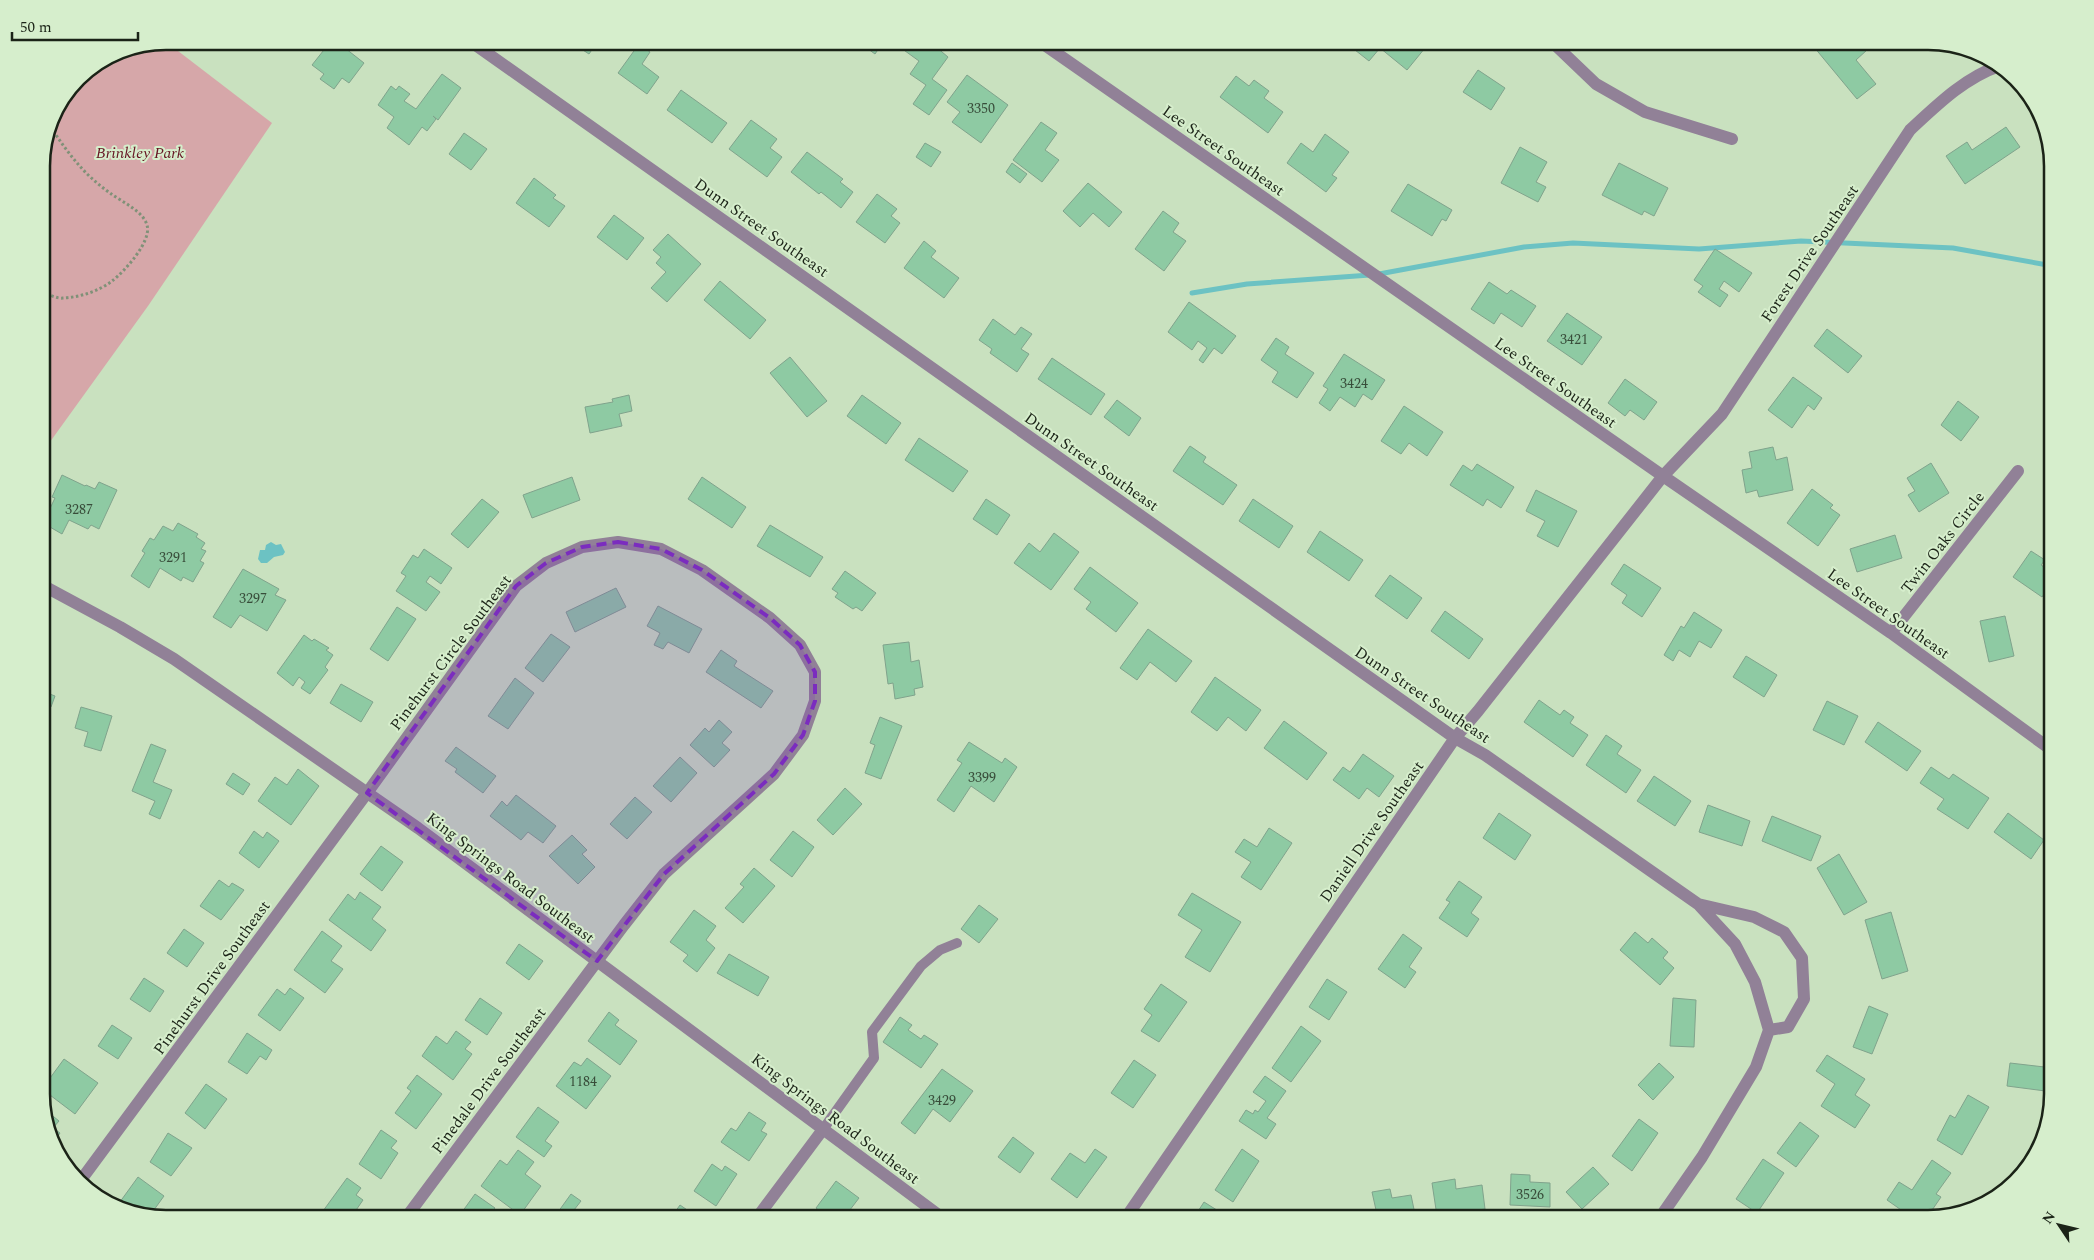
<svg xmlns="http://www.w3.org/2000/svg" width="2094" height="1260" font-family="Spectral,serif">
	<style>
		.green { fill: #d6a7a9 }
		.water { fill: #6cc2c3 }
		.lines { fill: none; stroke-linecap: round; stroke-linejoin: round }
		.stream { stroke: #6cc2c3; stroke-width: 5 }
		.building { fill: #8ecaa3; stroke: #80a38c }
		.path { stroke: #809178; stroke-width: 3; stroke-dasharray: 2.5 2.5; stroke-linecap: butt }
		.service { stroke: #918197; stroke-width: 10 }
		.minor { stroke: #918197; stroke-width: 12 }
		.tertiary { stroke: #918197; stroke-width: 12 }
		.marked { fill: #7b2cbf; fill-opacity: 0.2; stroke: #7b2cbf; stroke-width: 4; stroke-dasharray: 10 6; stroke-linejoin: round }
		.labels { text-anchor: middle; stroke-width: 4; stroke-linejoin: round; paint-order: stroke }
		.number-label { font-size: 14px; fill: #384d3a }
		.street-label { font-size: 16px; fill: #1b2317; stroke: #d6eecc }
		.park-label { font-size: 16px; font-style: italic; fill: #661523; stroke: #d6eecc }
		.rim { fill: none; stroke: #1b2317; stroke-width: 2.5 }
	</style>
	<rect width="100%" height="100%" fill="#c9e1bf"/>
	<path class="green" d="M165 41 272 123 148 306 42 453V158L54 111 78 78 119 51Z"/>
	<path class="water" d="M271 542 276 545 281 544 285 552 283 555 274 557 267 563H261L258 559 260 550H265L266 545Z"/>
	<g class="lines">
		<path class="stream" d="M1379 274 1524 247 1573 243 1699 249 1801 241 1953 248 2053 266
			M1192 293 1247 284 1370 275"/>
	</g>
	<path class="building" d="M226 41H244L238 50Z
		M270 41H287L279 50Z
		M331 41H336L364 63 349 83 342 78 334 89 320 79 324 74 312 65Z
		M569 41H598L589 54Z
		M857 41H884L875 54Z
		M906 41H929L948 57 932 79 947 90 929 115 913 104 926 85 910 74 919 61 901 48Z
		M1362 41H1416L1425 48 1407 70 1380 48 1369 61 1355 50Z
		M1809 41H1843L1845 44 1848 41H1860L1867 50 1856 60 1876 84 1857 99Z
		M639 44 650 52 642 64 659 77 647 94 618 73Z
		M1478 70 1505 88 1491 110 1463 92Z
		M442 74 461 88 438 120 433 116 436 119 427 131 422 127 409 145 387 128 394 117 378 105 391 86 396 90 399 86 410 94 404 101 416 109Z
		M967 75 1008 105 981 143 952 122 960 112 947 102Z
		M1236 76 1249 86 1254 80 1269 91 1264 98 1283 112 1268 133 1220 97Z
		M681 90 727 123 712 143 667 110Z
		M751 120 777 139 770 148 782 157 767 177 729 149Z
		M1041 122 1057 133 1045 150 1059 160 1042 182 1013 160Z
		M2006 127 2020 147 1965 184 1946 156 1967 142 1972 150Z
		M464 133 487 149 471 170 449 154Z
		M1325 134 1349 152 1332 175 1337 178 1326 192 1287 163 1301 143 1313 152Z
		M925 143 941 152 931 167 916 157Z
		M1520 147 1547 162 1536 182 1546 187 1538 202 1501 183Z
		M807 152 843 179 840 182 853 192 841 208 821 192 819 194 791 172Z
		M1012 163 1027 174 1020 183 1006 172Z
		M1619 163 1668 188 1654 216 1644 211 1642 215 1602 195Z
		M534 178 556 195 553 198 565 206 549 227 516 203Z
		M1088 183 1122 212 1109 227 1093 213 1080 227 1063 211Z
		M1408 184 1452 210 1446 221 1442 219 1432 236 1391 211Z
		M877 194 897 209 891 216 900 223 885 243 856 222Z
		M1163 211 1179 223 1173 232 1186 241 1164 271 1135 249Z
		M614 215 644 238 627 260 597 237Z
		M668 234 701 264 667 302 651 288 666 272 656 263 661 257 653 250Z
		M924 241 936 251 931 257 959 278 944 298 904 268Z
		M1715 249 1752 273 1739 292 1724 281 1719 289 1728 295 1720 307 1698 292 1703 286 1694 280Z
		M720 281 766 320 750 339 704 300Z
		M1489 282 1507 294 1511 290 1536 306 1522 327 1501 313 1494 324 1471 309Z
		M1189 302 1236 336 1222 354 1214 348 1203 363 1199 360 1207 348 1198 341 1192 350 1168 332Z
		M1567 313 1602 337 1582 365 1547 341Z
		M993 319 1015 335 1021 327 1032 334 1021 349 1029 354 1017 372 990 353 992 349 979 340Z
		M1827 329 1862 356 1848 373 1814 346Z
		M1276 338 1289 347 1285 354 1314 373 1297 398 1272 382 1278 372 1261 360Z
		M1344 354 1385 380 1372 400 1363 394 1355 407 1340 397 1330 411 1319 403 1328 389 1323 386Z
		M790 357 827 401 807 417 770 373Z
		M1052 358 1105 394 1091 415 1038 379Z
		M1793 377 1822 398 1814 410 1808 405 1792 428 1768 410Z
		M1625 379 1657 402 1644 420 1630 410 1625 416 1608 403Z
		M629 395 632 411 619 414 622 426 590 433 585 407 613 402 612 399Z
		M862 395 901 423 886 444 847 416Z
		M1117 400 1141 418 1129 436 1104 417Z
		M1958 401 1979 417 1961 441 1941 425Z
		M1404 406 1443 432 1427 456 1409 443 1401 454 1381 441Z
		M919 438 968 471 953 492 905 460Z
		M1190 446 1206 457 1203 462 1237 485 1223 505 1173 471Z
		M1773 447 1776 460 1787 457 1793 490 1759 497 1757 490 1746 493 1742 470 1752 468 1749 452Z
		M1931 463 1949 493 1919 512 1908 495 1915 491 1907 478Z
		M1477 464 1514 487 1501 508 1487 499 1483 506 1450 485 1463 465 1472 471Z
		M62 475 85 486 86 485 95 489 99 482 117 490 99 529 91 525 88 529 69 520 62 534 43 523 55 498 52 497Z
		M572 477 580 500 532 518 523 495Z
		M702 477 746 507 732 528 688 499Z
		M1812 489 1833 505 1830 508 1840 515 1818 546 1787 523Z
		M1536 490 1577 511 1558 547 1537 536 1545 521 1526 511Z
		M482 499 499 512 468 548 451 534Z
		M986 499 1010 515 997 535 973 519Z
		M1253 499 1293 526 1279 548 1239 521Z
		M178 523 198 534 196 537 205 543 201 549 206 551 200 561 204 563 193 582 183 577 181 581 160 568 149 588 131 576 145 553 142 551 150 538 154 540 163 526 173 531Z
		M770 525 823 557 810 577 757 546Z
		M1320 531 1363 560 1349 581 1307 552Z
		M1054 533 1079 552 1051 590 1014 563 1029 543 1040 552Z
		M1895 535 1902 558 1857 572 1850 549Z
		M424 549 452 568 441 584 430 576 426 582 440 592 426 611 396 591 406 576 401 573 413 555 418 558Z
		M2031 551 2045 560 2041 565 2053 573V582L2042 597 2013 577Z
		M1624 564 1661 588 1642 617 1622 603 1627 595 1611 584Z
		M1090 567 1138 603 1116 632 1086 609 1091 602 1074 589Z
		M243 569 279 589 275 595 286 600 267 631 240 615 231 628 213 617Z
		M845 571 876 593 862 611 856 607 853 609 835 597 838 593 832 589Z
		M1390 575 1422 598 1407 619 1375 596Z
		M616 588 626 607 575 632 566 612Z
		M658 606 702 629 689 653 668 642 663 649 654 645 660 633 647 626Z
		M397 607 416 619 388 661 370 649Z
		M1445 611 1483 639 1469 659 1431 631Z
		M1694 612 1722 630 1711 648 1699 641 1690 657 1679 650 1673 661 1664 655 1681 626 1684 628Z
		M2005 616 2014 656 1989 662 1980 621Z
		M1148 629 1192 661 1176 682 1150 662 1137 680 1120 668Z
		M551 634 570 647 543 682 525 668Z
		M304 635 312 641 314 639 329 648 326 650 333 655 325 667 328 670 310 694 301 688 305 682 299 677 293 686 277 673Z
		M909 642 911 662 919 660 923 687 914 689 915 695 895 699 893 683 888 684 883 645Z
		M721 650 737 661 734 666 773 691 761 708 706 672Z
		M1746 656 1777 675 1764 697 1733 677Z
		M1215 677 1261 710 1246 731 1228 717 1217 731 1191 712Z
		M515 678 534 693 508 729 488 716Z
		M341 684 373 702 361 722 330 703Z
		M42 691 55 696 51 707 46 706 42 719Z
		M1539 700 1560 715 1564 710 1574 717 1570 723 1588 735 1573 757 1524 722Z
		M1827 701 1858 716 1844 745 1813 730Z
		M81 707 112 716 101 751 84 746 88 732 75 728Z
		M880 717 902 726 881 779 865 773 875 745 870 743Z
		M719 720 732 732 722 743 730 750 714 767 690 745 705 728 709 732Z
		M1284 721 1327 753 1307 780 1264 748Z
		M1878 722 1921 751 1907 771 1865 742Z
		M1606 735 1622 746 1617 754 1641 770 1626 793 1586 765Z
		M969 742 1002 763 1005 758 1017 767 994 802 971 786 954 812 937 800 962 763 957 760Z
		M151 744 166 750 153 782 172 790 160 819 149 814 155 801 132 791Z
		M456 747 496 776 483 793 455 772 457 769 445 761Z
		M1363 754 1394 776 1379 797 1367 788 1359 799 1333 780 1343 767 1350 772Z
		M680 757 697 773 671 802 653 786Z
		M1931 767 1949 779 1953 774 1989 798 1968 829 1937 809 1944 799 1920 783Z
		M298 769 319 786 291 825 258 801 275 777 287 785Z
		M233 773 250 784 243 795 226 784Z
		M1654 776 1691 801 1675 826 1637 801Z
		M845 788 862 804 833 835 817 820Z
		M516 795 556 826 543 843 528 832 521 840 490 816 502 801 507 806Z
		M635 797 652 812 627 839 610 824Z
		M1708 805 1750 821 1742 846 1699 832Z
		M1499 813 1531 835 1515 860 1483 838Z
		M2008 813 2044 840 2031 859 1994 832Z
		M1772 816 1821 836 1811 861 1762 841Z
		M1269 828 1292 843 1261 890 1241 877 1251 862 1235 852 1244 839 1257 847Z
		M254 831 263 838 267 832 279 841 259 868 239 853Z
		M793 831 814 847 792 877 770 860Z
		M572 835 587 850 582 854 595 867 578 884 549 856Z
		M381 846 403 862 382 891 360 874Z
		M1839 854 1867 902 1844 915 1817 868Z
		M754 868 775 886 743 923 725 908 744 887 740 884Z
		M219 880 229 887 232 883 244 890 221 920 200 906Z
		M1459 881 1482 897 1471 913 1479 919 1467 937 1439 918 1450 902 1446 900Z
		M360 892 381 907 372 919 386 930 371 951 329 920 348 894 355 900Z
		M1192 893 1241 922 1210 972 1185 957 1202 930 1178 915Z
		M979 905 998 919 979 943 961 929Z
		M694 910 716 926 706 940 715 948 697 972 683 961 688 955 670 942Z
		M1891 912 1908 971 1882 979 1865 920Z
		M184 929 204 943 187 967 167 953Z
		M322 931 342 946 331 961 343 969 325 993 294 970Z
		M1635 932 1648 943 1652 938 1668 952 1663 958 1674 968 1660 985 1620 950Z
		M1403 934 1422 948 1409 967 1416 972 1405 988 1378 969Z
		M519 944 543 961 529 980 506 963Z
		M729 954 769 977 758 996 717 973Z
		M144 978 164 991 150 1012 130 999Z
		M1327 979 1347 992 1329 1020 1309 1007Z
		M1161 984 1187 1002 1159 1042 1141 1031 1152 1015 1144 1009Z
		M290 988 304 998 280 1031 258 1015 277 989 285 995Z
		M480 998 502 1013 487 1035 465 1020Z
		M1673 998 1696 1000 1694 1047 1670 1046Z
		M1869 1006 1888 1014 1872 1054 1853 1047Z
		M609 1012 619 1020 615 1025 637 1041 620 1065 588 1041Z
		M900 1017 912 1025 908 1030 921 1039 924 1035 938 1044 921 1068 883 1042Z
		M112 1025 132 1038 118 1059 98 1046Z
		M1301 1026 1321 1041 1291 1082 1272 1068Z
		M456 1031 471 1042 465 1049 472 1054 453 1080 422 1056 436 1036 447 1044Z
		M247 1033 272 1050 266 1060 260 1056 247 1074 228 1062Z
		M1827 1055 1865 1079 1855 1095 1870 1105 1855 1128 1821 1106 1835 1084 1816 1071Z
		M587 1058 611 1076 586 1109 556 1086 574 1062 581 1066Z
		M64 1059 98 1083 75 1114 42 1089Z
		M1134 1060 1156 1075 1133 1108 1111 1093Z
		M1659 1063 1674 1077 1653 1100 1638 1085Z
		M2010 1063 2053 1068V1092L2007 1086Z
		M942 1069 973 1091 950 1122 933 1109 915 1134 901 1123Z
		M417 1075 442 1094 416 1129 395 1113 411 1091 407 1088Z
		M1265 1076 1286 1091 1267 1118 1276 1124 1266 1139 1239 1121 1246 1110 1253 1114 1255 1110 1258 1112 1266 1101 1253 1092Z
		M206 1084 227 1099 205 1129 185 1113Z
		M1968 1095 1989 1107 1962 1155 1937 1140 1950 1115 1955 1118Z
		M538 1107 559 1122 545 1141 552 1146 544 1157 516 1137Z
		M44 1109 59 1121 53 1128 60 1133 54 1142Z
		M749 1112 766 1123 761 1131 767 1134 749 1161 721 1142 731 1128 736 1131Z
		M1639 1119 1658 1133 1632 1171 1612 1156Z
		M1800 1122 1819 1136 1796 1167 1777 1153Z
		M381 1130 397 1141 391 1148 398 1153 381 1179 359 1164Z
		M168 1133 192 1148 171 1176 150 1162Z
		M1013 1137 1034 1153 1020 1173 998 1157Z
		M1095 1149 1107 1157 1077 1198 1051 1179 1070 1153 1085 1163Z
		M1242 1149 1259 1161 1233 1202 1215 1190Z
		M518 1150 534 1162 525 1174 541 1186 520 1215 481 1186 500 1160 507 1165Z
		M1763 1159 1784 1173 1757 1213 1736 1199Z
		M1932 1160 1951 1173 1936 1194 1941 1197 1926 1219H1914L1887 1200 1899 1182 1912 1190Z
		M712 1164 722 1171 725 1166 737 1174 716 1206 694 1191Z
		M1593 1167 1609 1184 1582 1209 1566 1192Z
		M1511 1174 1530 1175V1182L1550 1183V1207L1510 1205Z
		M138 1177 164 1196 151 1214 145 1210 143 1213 117 1206Z
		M347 1178 361 1188 356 1195 363 1200 350 1219H334L323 1211Z
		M1455 1179 1456 1189 1482 1185 1485 1209 1437 1216 1432 1183Z
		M836 1181 859 1198 843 1219H830L816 1208Z
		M1390 1189 1392 1198 1411 1195 1416 1219H1378L1372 1192Z
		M475 1194 495 1208 486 1219H457Z
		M571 1194 581 1201 567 1219 558 1212Z
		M1204 1202 1220 1212 1216 1219H1193Z
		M680 1205 696 1216 694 1219H670Z"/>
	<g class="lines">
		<path class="path" d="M42 292C48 294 57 299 63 298 81 297 99 291 112 281 125 271 152 241 147 225 143 211 122 202 110 193 83 174 68 153 50 126"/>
		<path class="service" d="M824 1128 874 1058 872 1032 921 966 940 950 957 943"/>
		<path class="minor" d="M470 41 1455 738 1485 755 1698 904 1735 944 1755 982 1769 1030 1756 1067 1702 1157 1659 1219
			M1039 41 1663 476 1891 633 2053 751
			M1551 41 1596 84 1645 112 1732 139
			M1891 633 2018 471
			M1698 904 1754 917 1784 932 1802 958 1804 999 1788 1027 1769 1030
			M2022 1170 2037 1151
			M81 1180 367 793 516 586 546 563 582 547 618 542 661 549 702 570 770 618 800 645 815 672V701L803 735 774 774 664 874 624 925 405 1219
			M756 1219 824 1128
			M1125 1219 1455 738 1478 711 1663 476 1722 414 1910 130C1936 106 1964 78 1999 66"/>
		<path class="tertiary" d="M42 585 120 627 174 659 418 828 944 1219"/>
	</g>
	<path class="marked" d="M618 542 661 549 702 570 770 618 800 645 815 672V701L803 735 774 774 664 874 597 961 367 793 516 586 546 563 582 547Z"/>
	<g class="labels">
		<g class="number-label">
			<text x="981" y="113">3350</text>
			<text x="1574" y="344">3421</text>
			<text x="1354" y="388">3424</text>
			<text x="79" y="514">3287</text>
			<text x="173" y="562">3291</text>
			<text x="253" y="603">3297</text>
			<text x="982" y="782">3399</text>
			<text x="583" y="1086">1184</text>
			<text x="942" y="1105">3429</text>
			<text x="1530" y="1199">3526</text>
		</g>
		<g class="street-label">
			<text transform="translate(1224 150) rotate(35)" y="6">Lee Street Southeast</text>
			<text transform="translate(762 227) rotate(35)" y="6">Dunn Street Southeast</text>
			<text transform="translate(1809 253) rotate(-56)" y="6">Forest Drive Southeast</text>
			<text transform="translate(1556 382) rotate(35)" y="6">Lee Street Southeast</text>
			<text transform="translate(1092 461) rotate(35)" y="6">Dunn Street Southeast</text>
			<text transform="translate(1942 542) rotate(-52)" y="6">Twin Oaks Circle</text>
			<text transform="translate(1889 613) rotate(35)" y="6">Lee Street Southeast</text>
			<text transform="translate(450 652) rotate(-53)" y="6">Pinehurst Circle Southeast</text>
			<text transform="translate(1423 694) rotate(34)" y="6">Dunn Street Southeast</text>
			<text transform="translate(1371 831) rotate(-55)" y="6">Daniell Drive Southeast</text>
			<text transform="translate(511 877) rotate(37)" y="6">King Springs Road Southeast</text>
			<text transform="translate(211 977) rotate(-54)" y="6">Pinehurst Drive Southeast</text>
			<text transform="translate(488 1080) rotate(-53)" y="6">Pinedale Drive Southeast</text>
			<text transform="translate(836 1118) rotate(37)" y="6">King Springs Road Southeast</text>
		</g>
		<g class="park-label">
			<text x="140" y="158">Brinkley Park</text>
		</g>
	</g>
	<path d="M0 0H2094V1260H0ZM166 50H1928A116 116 0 0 1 2044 166V1094A116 116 0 0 1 1928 1210H166A116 116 0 0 1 50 1094V166A116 116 0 0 1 166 50Z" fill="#d6eecc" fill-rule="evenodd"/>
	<path class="rim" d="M166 50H1928A116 116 0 0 1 2044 166V1094A116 116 0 0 1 1928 1210H166A116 116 0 0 1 50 1094V166A116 116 0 0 1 166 50Z"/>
	<g transform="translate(2059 1225) rotate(305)" stroke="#d6eecc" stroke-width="4" paint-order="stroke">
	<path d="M0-4L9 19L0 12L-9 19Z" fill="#1b2317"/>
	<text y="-8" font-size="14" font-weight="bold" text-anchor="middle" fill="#1b2317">N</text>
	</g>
	<path d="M12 32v8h126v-8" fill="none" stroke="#1b2317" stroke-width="2.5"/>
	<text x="20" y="32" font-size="15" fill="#1b2317" stroke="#d6eecc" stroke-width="4" paint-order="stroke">50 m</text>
</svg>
